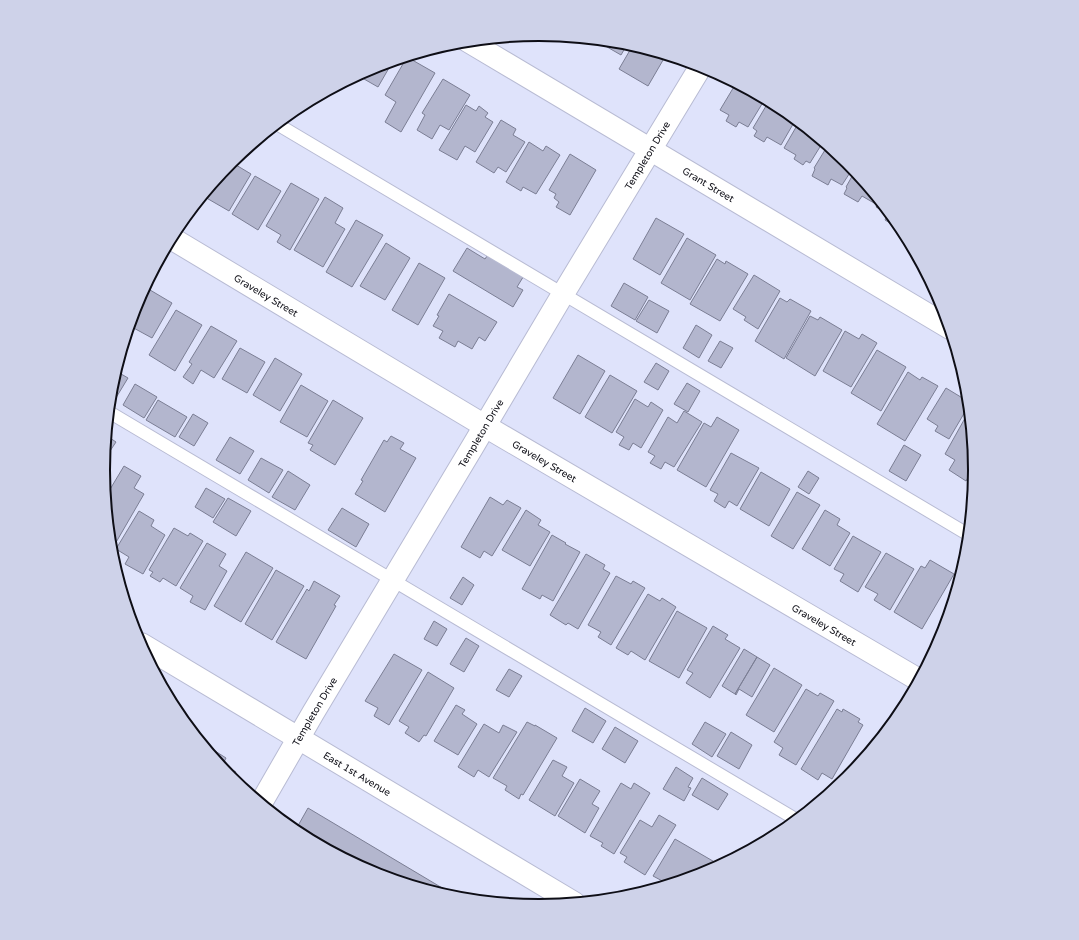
<svg xmlns="http://www.w3.org/2000/svg" width="1079" height="940" font-family="'Varela Round',sans-serif">
	<style>
		.building { fill: #b3b6ce; stroke: #7b7e94 }
		.lines { fill: none; stroke-linecap: round; stroke-linejoin: round }
		.lane-casing { stroke: #b8bbd3; stroke-width: 14 }
		.street-casing { stroke: #b8bbd3; stroke-width: 24 }
		.secondary-casing { stroke: #b8bbd3; stroke-width: 24 }
		.lane { stroke: #fff; stroke-width: 12 }
		.street { stroke: #fff; stroke-width: 22 }
		.secondary { stroke: #fff; stroke-width: 22 }
		.labels { text-anchor: middle; stroke-width: 3.5; stroke-linejoin: round; paint-order: stroke }
		.street-label { font-size: 10px; fill: #0e0e16; stroke: #dfe3fb }
		.rim { fill: none; stroke: #0e0e16; stroke-width: 2 }
	</style>
	<rect width="100%" height="100%" fill="#dfe3fb"/>
	<path class="building" d="M595 40 625 42 628 43 621 55Z
		M633 45 666 55 648 86 619 69Z
		M407 57 435 73 401 132 385 122 396 102 385 95Z
		M393 61 378 87 357 75 373 67Z
		M443 79 470 95 449 130 440 125 432 139 417 130 425 115 422 113Z
		M733 82 765 99 748 127 739 122 736 127 726 121 729 115 720 110 735 85 732 83Z
		M769 101 782 108 796 119 781 145 767 137 764 142 754 136 757 131 753 128Z
		M466 105 476 111 479 106 488 113 485 117 493 122 475 152 465 146 457 160 439 150Z
		M501 120 516 129 513 135 525 142 506 172 498 167 494 173 476 162Z
		M799 122 823 142 810 163 806 161 803 165 794 159 796 155 784 148Z
		M529 142 543 151 546 146 560 155 536 194 523 187 521 191 506 182Z
		M828 145 848 162 853 168 842 185 831 179 828 185 812 176 815 169 814 168Z
		M570 154 596 170 570 215 556 207 559 202 554 198 556 194 549 190Z
		M231 162 251 174 229 211 203 196Z
		M855 171 877 198 874 203 862 196 858 202 844 194 847 188 846 187Z
		M255 176 281 191 258 230 232 214Z
		M291 183 319 199 290 250 277 242 281 235 266 226Z
		M325 197 343 208 335 223 345 229 323 267 294 250Z
		M880 201 902 228V230L885 220 888 214 876 207Z
		M656 218 684 234 660 275 633 259Z
		M356 220 383 235 352 287 326 272Z
		M687 238 716 255 690 300 661 283Z
		M386 243 410 258 385 300 360 286Z
		M467 248 485 259 489 253 525 274 517 287 523 290 513 307 453 271Z
		M717 259 725 264 726 261 748 274 720 321 690 304Z
		M419 263 445 278 418 325 392 310Z
		M754 275 780 291 758 329 744 320 746 317 733 309Z
		M624 283 648 297 635 320 611 306Z
		M145 287 172 303 152 338 130 326 137 303Z
		M449 294 497 322 485 341 479 337 472 349 458 341 455 347 439 338 443 331 433 326 439 316 437 315Z
		M780 298 787 302 790 299 811 311 784 359 755 341Z
		M649 300 669 311 657 333 636 321Z
		M176 310 202 325 175 371 149 355Z
		M810 316 818 320 820 317 842 330 815 376 786 358Z
		M696 325 712 335 699 358 683 348Z
		M211 326 237 341 214 378 201 370 193 384 183 377 192 364 189 362Z
		M845 331 859 339 862 334 877 343 851 387 823 371Z
		M720 341 733 348 721 368 708 361Z
		M240 348 265 362 247 393 222 379Z
		M877 350 906 367 881 411 851 393Z
		M578 355 605 371 580 414 553 398Z
		M275 358 302 374 280 411 253 395Z
		M656 363 669 371 658 390 644 382Z
		M116 371 128 378 114 401 111 399 112 385Z
		M908 372 920 380 922 377 938 386 905 441 877 424Z
		M610 375 637 391 612 433 585 417Z
		M687 383 700 391 688 412 674 404Z
		M135 384 157 397 144 418 123 405Z
		M301 385 328 401 307 437 280 422Z
		M946 388 969 402V405L949 439 935 431 938 426 927 419Z
		M635 399 648 407 651 402 663 410 641 448 633 443 629 450 619 445 624 437 616 432Z
		M158 400 187 417 175 437 146 420Z
		M333 400 363 418 335 465 310 450 313 445 308 443Z
		M684 411 702 422 674 467 665 462 661 469 650 463 655 456 648 452 668 417 677 423Z
		M969 411 975 465 966 481 949 470 955 460 945 454Z
		M193 414 208 423 194 446 179 437Z
		M717 417 739 430 706 487 677 470 704 423 711 427Z
		M107 436 116 442 110 451 106 448Z
		M391 436 404 443 400 449 416 458 385 512 355 494 363 481 361 480 384 440 387 442Z
		M230 437 254 451 240 474 216 460Z
		M904 445 921 455 906 481 889 471Z
		M731 453 759 468 737 506 729 501 725 508 714 501 718 494 710 490Z
		M261 458 283 470 269 493 248 480Z
		M124 466 141 476 134 488 144 494 111 551 106 496Z
		M288 471 310 485 295 510 272 497Z
		M808 471 819 478 809 494 798 487Z
		M761 472 790 489 769 526 740 509Z
		M206 488 225 499 213 518 195 507Z
		M797 492 820 505 793 549 771 536Z
		M490 497 503 505 507 500 521 508 492 556 484 551 480 558 461 547Z
		M228 498 251 511 236 536 213 522Z
		M342 508 369 524 356 547 328 530Z
		M526 510 541 520 538 525 550 532 530 566 502 550Z
		M825 510 840 519 837 525 850 533 830 566 802 549Z
		M139 511 154 520 151 526 165 535 143 574 125 564 129 557 116 549Z
		M174 528 188 536 190 533 203 541 176 586 163 578 160 582 150 576 153 572 149 570Z
		M552 535 566 543 565 544 580 552 553 601 542 595 540 599 522 589Z
		M853 536 881 552 858 592 840 581 844 574 834 569Z
		M207 543 226 554 219 566 227 571 205 610 190 602 193 596 180 588Z
		M246 552 273 568 241 622 214 606Z
		M886 553 914 569 890 610 874 600 878 594 865 587Z
		M586 554 605 565 603 569 610 573 578 629 568 623 566 625 550 615Z
		M930 560 954 574 922 629 894 612 921 566 925 568Z
		M276 570 304 586 272 640 245 624Z
		M616 576 631 584 633 581 645 588 611 645 598 637 601 632 588 625Z
		M463 577 474 585 462 605 450 598Z
		M314 581 340 596 334 605 336 606 306 659 276 642 307 589 309 591Z
		M648 594 660 601 662 598 676 607 645 660 631 651 628 655 616 648Z
		M677 611 707 628 679 678 649 661Z
		M434 621 447 629 437 646 424 639Z
		M713 626 728 635 725 639 740 648 710 698 686 683 693 673 687 670Z
		M466 638 479 646 464 672 450 664Z
		M744 649 757 657 735 694 722 686Z
		M394 654 422 670 389 725 374 716 378 708 365 701Z
		M757 657 770 665 752 697 739 689 736 695 735 694Z
		M774 668 802 685 774 732 746 715Z
		M509 669 522 676 509 697 496 690Z
		M428 672 454 688 426 736 424 735 419 742 405 733 409 727 399 721Z
		M806 689 818 696 820 693 834 701 796 765 779 755 783 748 774 742Z
		M456 705 465 710 462 714 477 724 458 755 434 741Z
		M585 708 606 721 593 743 572 731Z
		M837 709 842 712 843 709 860 719 858 722 863 725 832 779 822 773 818 780 801 769Z
		M527 722 535 726V725L557 738 523 795 521 794 519 799 505 790 507 786 493 778Z
		M705 722 726 734 712 757 692 744Z
		M484 724 499 733 503 725 517 732 489 777 478 770 474 777 458 767Z
		M615 727 638 741 625 763 602 749Z
		M731 732 752 745 739 769 717 756Z
		M212 749 226 758 223 764 236 772 232 779 210 753Z
		M553 760 567 767 562 776 574 783 555 816 529 800Z
		M676 767 693 778 688 787 691 788 684 801 663 789Z
		M702 778 728 794 718 810 692 795Z
		M580 779 600 791 592 804 599 808 585 833 558 816Z
		M621 783 631 789 634 783 650 793 614 854 601 846 603 843 590 836Z
		M308 808 459 898H454L372 873 297 832 295 831Z
		M659 815 676 825 645 875 624 862 627 857 620 853 640 820 652 827Z
		M675 839 718 864 715 868 706 873 668 884 653 876Z"/>
	<g class="lines">
		<g class="lane-casing">
			<path id="lane" d="M277 124 969 535
				M109 412 797 820"/>
		</g>
		<g class="street-casing">
			<g id="street">
				<path id="s1" d="M468 41 950 328"/>
				<path id="s2" d="M171 238 485 426 919 680"/>
				<path id="s3" d="M261 803 313 713 473 446 563 294 701 66"/>
			</g>
		</g>
		<g class="secondary-casing">
			<g id="secondary">
				<path id="s4" d="M141 644 574 903"/>
			</g>
		</g>
		<use href="#lane" class="lane"/>
		<use href="#street" class="street"/>
		<use href="#secondary" class="secondary"/>
	</g>
	<g class="labels">
		<g class="street-label">
			<text dy="4" stroke="none"><textPath href="#s3" startOffset="754">Templeton Drive</textPath></text>
			<text dy="4" stroke="none"><textPath href="#s1" startOffset="280">Grant Street</textPath></text>
			<text dy="4" stroke="none"><textPath href="#s2" startOffset="111">Graveley Street</textPath></text>
			<text dy="4" stroke="none"><textPath href="#s3" startOffset="430">Templeton Drive</textPath></text>
			<text dy="4" stroke="none"><textPath href="#s2" startOffset="435">Graveley Street</textPath></text>
			<text dy="4" stroke="none"><textPath href="#s2" startOffset="759">Graveley Street</textPath></text>
			<text dy="4" stroke="none"><textPath href="#s3" startOffset="106">Templeton Drive</textPath></text>
			<text dy="4" stroke="none"><textPath href="#s4" startOffset="252">East 1st Avenue</textPath></text>
		</g>
	</g>
	<path d="M0 0H1079V940H0ZM110 470a429 429 0 1 1 858 0a429 429 0 1 1-858 0Z" fill="#ced2e9" fill-rule="evenodd"/>
	<path class="rim" d="M110 470a429 429 0 1 1 858 0a429 429 0 1 1-858 0Z"/>
</svg>
